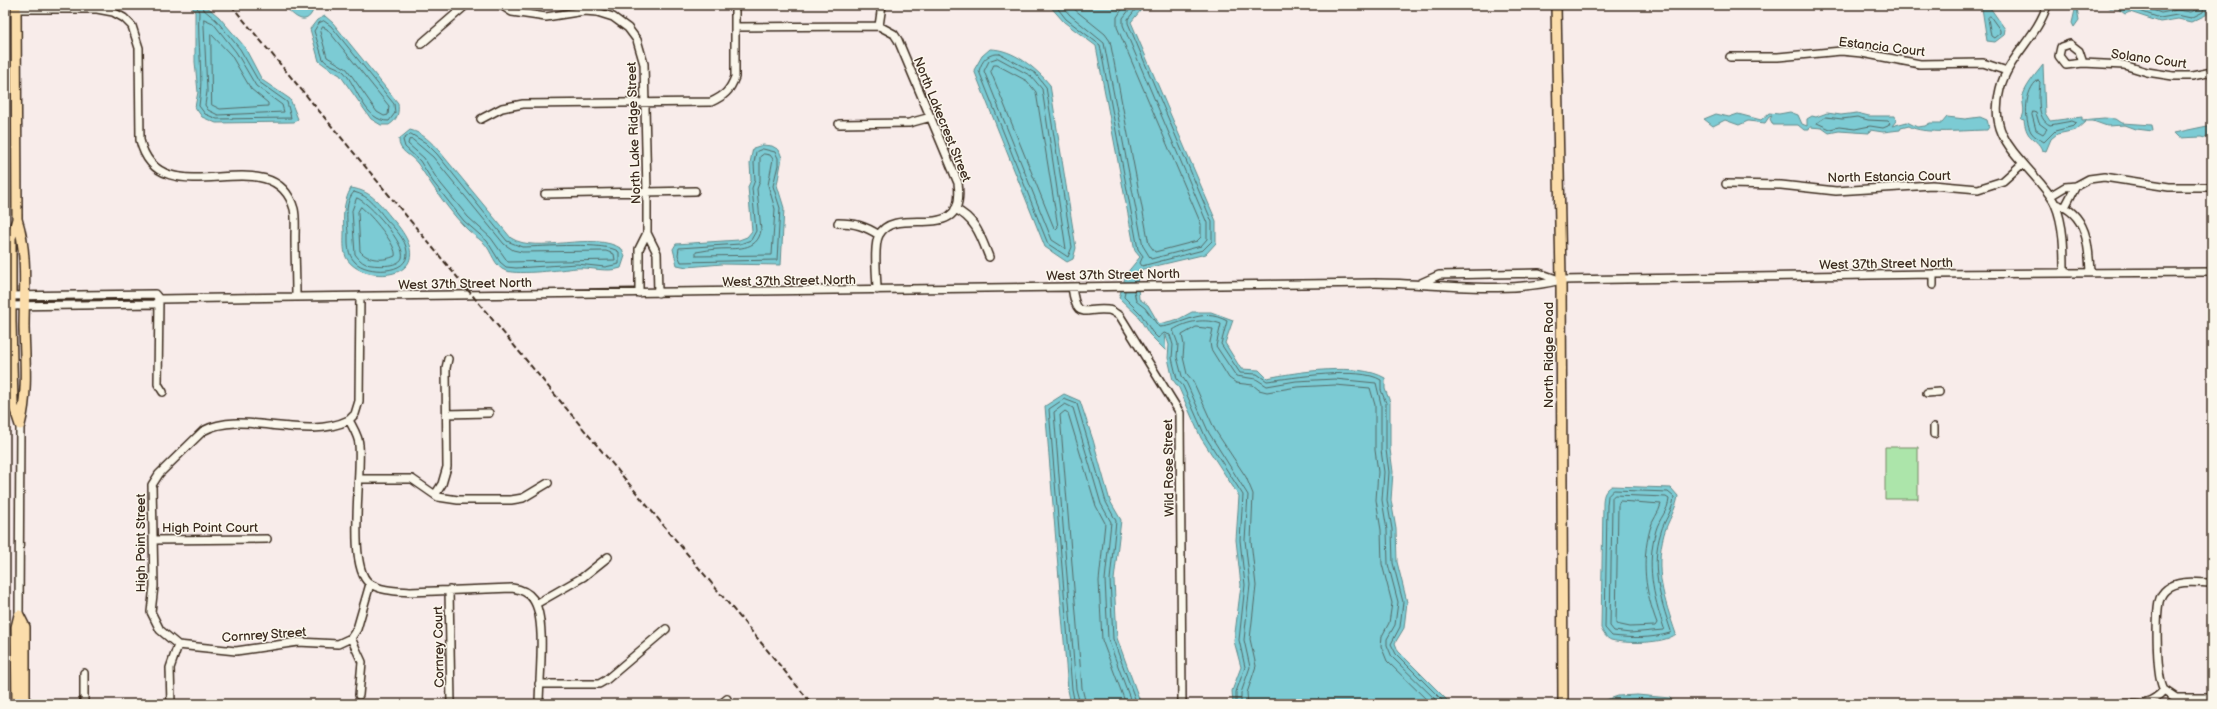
<svg xmlns="http://www.w3.org/2000/svg" width="2217" height="709" font-family="'Balsamiq Sans',sans-serif">
	<style>
		.green { fill: #ace5aa; stroke: #748864 }
		.water { fill: #7bcbd4; stroke: #618b8b }
		.lines { fill: none; stroke-linecap: round; stroke-linejoin: round }
		.shore { stroke: #556a67; stroke-width: 1 }
		.minor-casing { stroke: #3b2a1e; stroke-width: 10 }
		.major-casing { stroke: #3b2a1e; stroke-width: 12 }
		.minor { stroke: #fbf7ec; stroke-width: 7 }
		.major { stroke: #fbddab; stroke-width: 9 }
		.rail { stroke: #3b2a1e; stroke-width: 2; stroke-dasharray: 6 3; stroke-linecap: butt }
		.labels { text-anchor: middle; stroke-width: 3; stroke-linejoin: round; paint-order: stroke }
		.street-label { font-size: 13px; fill: #3b2a1e; stroke: #fbf7ec }
	</style>
	<rect width="100%" height="100%" fill="#f8ecea"/>
	<filter id="ink" filterUnits="userSpaceOnUse"><feTurbulence type="fractalNoise" baseFrequency=".025" numOctaves="2"/><feDisplacementMap in="SourceGraphic" scale="8" xChannelSelector="R" yChannelSelector="G"/><feConvolveMatrix kernelMatrix="1 2 1 2 8 2 1 2 1" color-interpolation-filters="sRGB"/></filter>
	<g filter="url(#ink)">
		<path class="green" d="M1885 447H1918V499H1885Z"/>
		<path class="water" d="M191 5H205L219 17 244 46 262 80 290 99 298 119 294 122 216 123 202 117 195 107 198 92 195 62V12Z
			M284 5H315C308 29 295 18 284 5Z
			M1049 5H1145L1131 22 1216 221V243L1206 254 1139 270 1137 275 1139 299 1148 305 1159 324 1179 319 1192 312H1211L1233 320 1225 343 1241 369 1259 370 1267 378C1297 372 1358 362 1385 378V389L1390 402V449L1393 472 1391 500 1396 529 1397 562 1407 602 1404 628 1395 643 1398 651 1451 704H1233L1232 691 1241 667 1234 641 1241 585 1236 540 1239 496 1201 438 1179 388 1173 380 1168 358 1169 345 1166 336 1164 335 1166 351 1149 334 1138 316 1119 298 1126 274 1140 257 1135 251 1096 46 1064 22Z
			M1977 5H1990L1991 9 2005 29 2004 35 1995 42 1987 41 1982 8Z
			M2075 5 2076 7 2083 5 2077 9 2079 20 2074 27 2072 23 2075 10 2072 6Z
			M2106 5H2207L2206 15 2191 22 2178 19 2160 22 2130 12 2125 14 2117 8H2110Z
			M325 16 333 23 398 103C399 113 398 119 389 125H381L371 119 340 75 331 70 319 61 310 29 317 20Z
			M990 49C1013 49 1036 68 1050 85L1076 248 1073 259 1067 262 1045 247 974 70 982 56Z
			M2043 65 2045 113 2050 121 2082 117V120L2104 118 2116 119 2122 123 2152 125 2153 131 2136 129 2125 125 2107 126 2093 121H2086L2076 130 2057 134 2051 139 2046 151 2042 150C2036 136 2027 142 2024 120L2021 119C2027 111 2021 103 2023 95 2027 84 2036 74 2043 65Z
			M1790 112 1798 115 1802 124 1807 126V119L1812 116 1816 117 1827 113 1841 115 1857 113 1869 116H1895L1896 121 1892 126 1907 122 1917 127 1925 126 1930 123H1942L1947 117 1965 119 1980 117 1987 120 1989 127 1987 130C1969 130 1922 135 1909 126L1901 128 1900 130 1883 132 1870 130 1869 133 1839 131 1829 133 1822 128 1810 127 1809 130H1804L1798 125H1773L1770 119 1772 116 1769 117 1765 123 1748 121 1739 125 1725 120 1713 126 1704 119 1716 114 1729 117 1738 114 1761 120 1769 113 1779 114Z
			M2212 125V135L2205 138 2201 137 2179 138 2174 133Z
			M410 130C423 133 431 142 440 152L511 238C537 255 593 230 622 249L625 256 621 268C606 273 592 267 576 268 560 270 520 275 506 271 494 267 492 251 484 243 477 237 469 232 463 225 446 207 432 185 418 164 411 154 398 152 399 139Z
			M763 145 772 146 779 150 782 158 777 185 784 208 781 265 722 264 687 267 677 265 673 249 676 244 739 240 747 237 752 231 748 187 751 180 750 163 753 148Z
			M351 188C373 191 381 206 395 222 445 281 360 287 346 257 343 249 344 240 344 232 343 216 343 203 351 188Z
			M1064 394 1080 401 1093 440 1110 501 1121 520 1114 580 1117 638 1141 704H1071L1068 690 1045 406Z
			M1612 486 1671 488 1678 496C1676 510 1668 520 1664 534 1654 570 1664 599 1676 634 1664 644 1626 644 1611 640 1606 638 1603 633 1601 628L1603 505C1603 496 1604 491 1612 486Z
			M1637 695 1670 698 1676 704H1604L1606 700 1618 696Z
			M281 701H298L302 704H238Z"/>
		<g class="lines">
			<path class="shore" d="M196 5 199 12C197 44 204 75 199 106L205 114 217 119 291 118 287 102 259 82 240 49 216 20 203 9 202 5
				M1055 5 1066 19 1100 45 1138 249 1143 256 1140 263 1142 266 1203 250 1212 241V222L1128 23V19L1139 5
				M1061 5 1070 15 1104 43 1143 246 1151 259 1201 246 1207 239V223L1123 25V18L1133 5
				M1069 5 1105 34 1110 41 1149 244 1155 252 1197 241 1201 237V224L1117 27V17L1125 5
				M2120 5 2125 9 2131 8 2160 18 2177 15 2191 18 2203 12 2204 5
				M2138 5 2161 13 2177 10 2191 12 2198 9V5
				M1990 16 2000 30V33L1994 38 1991 36 1988 18Z
				M204 19 213 23 236 52 256 86 282 105 284 112 218 115 208 110 205 105 207 92Z
				M324 21 331 26 394 104 395 113 389 121C365 122 357 86 344 72 338 66 328 66 323 59L314 31 319 23Z
				M323 27 327 29 389 106 388 115 384 116 377 112 347 69 327 57 320 32Z
				M211 34 231 55 251 89 268 103V106L220 109 212 105Z
				M1000 54 1035 73 1046 87 1072 247 1068 257 1048 244 979 71C982 60 988 53 1000 54Z
				M998 58 1031 76 1042 89 1066 249 1052 240 984 71 989 61Z
				M994 65H997L1027 81 1036 92 1058 227 1056 229 1054 228 991 72Z
				M2038 80 2040 82C2039 95 2036 119 2050 125L2072 121 2077 123 2074 126 2055 131 2044 142C2040 139 2034 137 2031 132 2024 119 2024 90 2038 80Z
				M2033 112 2036 113 2039 123 2047 129 2043 134 2036 130 2032 115Z
				M1826 117 1842 119 1857 117 1868 120 1888 121 1890 123 1888 126 1883 128 1870 126 1855 129 1839 127 1830 129 1817 123Z
				M411 134 426 143 437 154 507 241 522 247C542 247 606 241 619 252V264L605 267 577 264 516 268 506 267 500 262 487 241 464 221 433 182 420 161 405 147 403 140Z
				M413 140 433 157 504 244 513 250 522 252 606 251 614 254 615 260 508 262 491 238 468 217 437 179 424 158 408 144 409 140Z
				M763 149 775 152 778 158V165L773 186 780 208 777 260 681 262 678 255 679 248 740 244 751 240 756 231 752 188 755 180 754 163 756 152Z
				M764 154 770 155 773 159 768 185 775 209 772 255 696 256V252C704 251 711 249 719 249 734 248 758 252 761 230L757 189 760 181V157Z
				M354 192C370 196 376 207 386 219 394 228 406 239 407 252 409 275 366 274 355 262 347 254 348 244 348 233 347 221 344 202 354 192Z
				M357 198C369 202 407 245 402 258 398 268 374 266 366 264 361 262 358 258 355 254L352 211Z
				M361 207C370 214 398 246 395 256 384 261 368 261 360 251L358 212Z
				M1125 291 1124 297 1141 314 1152 332 1158 338 1164 333 1170 335 1173 345 1172 358 1177 379 1183 386 1205 436 1243 495 1240 540 1245 585 1239 640 1245 667 1236 692V704
				M1134 291 1136 301 1145 308 1159 327C1183 326 1200 306 1227 321L1221 344 1240 373 1257 374 1267 381C1293 378 1359 366 1381 380V390L1386 403V450L1389 472 1387 500 1392 529 1393 563 1403 602 1400 627 1391 644 1396 654 1446 704
				M1614 490 1668 492 1674 497C1673 511 1664 520 1661 532 1650 566 1660 598 1671 631L1670 633C1650 639 1631 638 1612 636L1605 628 1607 505 1608 496Z
				M1615 495 1666 497 1669 499C1668 511 1659 519 1656 530 1646 564 1653 595 1664 628L1663 630 1630 633 1614 631 1610 626 1612 505V498Z
				M1620 501 1661 504C1659 513 1652 520 1650 529 1641 563 1645 591 1657 623L1655 626 1630 627 1616 624 1618 506Z
				M1075 704 1072 689 1049 409 1064 399 1077 404 1106 502 1116 521 1110 580 1113 639 1137 704
				M1080 704 1076 689 1054 412 1065 404 1073 408 1101 504 1111 522 1105 580 1108 639 1132 704
				M1086 704 1082 688 1060 415 1065 411 1068 413 1096 506 1105 523 1099 581 1102 640 1126 704
				M1241 704V693L1250 667 1244 640 1250 585 1245 540 1248 495 1209 433 1187 384 1182 376 1177 357 1178 344 1173 330C1187 321 1205 318 1221 324L1216 346 1236 376 1256 379 1267 386 1296 381 1335 379 1376 383 1381 404V450L1384 472 1382 500 1387 530 1388 564 1398 602 1395 625 1387 639V645L1392 657 1440 704
				M1248 704 1247 693 1256 666 1250 639 1256 586 1251 541 1253 494 1246 477 1215 430 1193 381 1187 374 1183 357 1184 345 1182 335 1196 327 1213 329 1210 342 1211 349 1229 378 1236 383 1253 385 1259 390 1267 392 1297 387 1335 385 1370 388 1375 405V450L1378 472 1376 500 1381 530 1382 564 1392 603 1389 623 1382 636 1381 646 1387 661 1431 704
				M1608 704C1618 698 1662 696 1670 704"/>
			<g class="minor-casing">
				<path id="minor" d="M501 5 512 12 546 17 584 11 597 12 613 17 628 28 637 40 644 64 647 192V233L639 249V293
					M2047 5C2038 36 2008 57 2000 89 1988 135 2016 153 2041 184 2046 190 2052 197 2055 204 2064 225 2064 251 2064 273
					M16 9H97L113 12 124 18 132 26 139 48 140 140C159 221 273 135 294 209 296 218 295 228 295 237 295 257 296 277 296 297
					M735 27 879 26
					M421 44 466 5
					M1730 57H1778L1841 51 1862 53 1920 64 1983 63 2007 71
					M2083 63 2079 51 2070 44 2061 47 2059 56 2066 65 2083 63 2124 65 2147 72 2173 76H2192L2212 72
					M481 119 502 108 523 104 711 102C724 96 730 91 735 77V5
					M839 124 909 123 931 117
					M1726 184 1781 185 1836 191 1932 185 1978 189 2003 181 2022 164
					M545 194 695 191
					M2050 196 2065 187 2076 186 2089 179 2104 177 2169 187H2212
					M2056 204C2087 213 2089 246 2090 273
					M2065 207 2076 186
					M955 209C976 219 981 237 989 257
					M838 223C855 223 865 226 879 235
					M647 233 657 253 658 293
					M1933 274V285
					M1421 283 1439 275 1539 273 1559 280
					M1072 287C1077 323 1084 307 1108 310 1112 310 1116 314 1120 316L1180 413 1182 704
					M877 290C877 277 873 246 879 235 896 203 967 248 958 183L898 40 894 34 879 26 882 5
					M5 296 155 294 159 299
					M360 296 359 401 355 414 349 420C353 428 359 437 359 445 362 474 347 566 369 583 380 591 398 591 410 592L512 588C520 589 528 592 533 599 547 618 539 679 539 704
					M159 299 158 384 163 392
					M5 306 155 304 159 299 296 297 1376 283C1437 283 1501 295 1561 280L1933 274 2212 272
					M1927 393 1939 392
					M446 414 489 413
					M349 420C304 442 243 409 203 431L159 474 152 485 154 586 151 612 160 630 178 645 236 651 298 642 338 644 351 638 357 629 370 584
					M1934 427V434
					M359 479H412L438 497 458 500H511L523 498 548 483
					M435 495 442 484 447 467 446 368 448 359
					M153 540 267 539
					M449 590 451 704
					M536 604 583 577 608 557
					M19 615 20 425
					M351 638 362 662 359 695
					M84 673V704
					M539 684H599L606 680 666 629
					M2164 690 2176 698H2212
					M171 704 170 668 178 645
					M721 704 727 699
					M2115 704C2136 703 2149 707 2164 690 2156 677 2156 618 2159 602 2160 597 2163 592 2167 589 2179 579 2198 583 2212 583"/>
			</g>
			<g class="major-casing">
				<path id="major" d="M16 5 17 219 11 238V321L13 404 20 425
					M1556 5 1561 280 1563 704
					M17 219C28 253 24 292 24 328 25 360 28 394 20 425
					M19 615 25 627V704
					M17 704 16 627 19 615"/>
			</g>
			<use href="#minor" class="minor"/>
			<use href="#major" class="major"/>
			<path class="rail" d="M231 5 812 704"/>
		</g>
	</g>
	<g class="labels">
		<g class="street-label">
			<text transform="translate(1882 46) rotate(7)" y="5">Estancia Court</text>
			<text transform="translate(2149 58) rotate(8)" y="5">Solano Court</text>
			<text transform="translate(943 119) rotate(68)" y="5">North Lakecrest Street</text>
			<text transform="translate(633 133) rotate(-92)" y="5">North Lake Ridge Street</text>
			<text transform="translate(1889 176) rotate(-1)" y="5">North Estancia Court</text>
			<text transform="translate(1886 263) rotate(-1)" y="5">West 37th Street North</text>
			<text transform="translate(1113 274) rotate(-1)" y="5">West 37th Street North</text>
			<text transform="translate(789 280) rotate(-1)" y="5">West 37th Street North</text>
			<text transform="translate(465 283) rotate(-1)" y="5">West 37th Street North</text>
			<text transform="translate(1548 355) rotate(-90)" y="5">North Ridge Road</text>
			<text transform="translate(1168 468) rotate(-91)" y="5">Wild Rose Street</text>
			<text x="210" y="532">High Point Court</text>
			<text transform="translate(140 543) rotate(-90)" y="5">High Point Street</text>
			<text transform="translate(264 634) rotate(-4)" y="5">Cornrey Street</text>
			<text transform="translate(438 647) rotate(-91)" y="5">Cornrey Court</text>
		</g>
	</g>
	<rect width="2217" height="709" fill="none" stroke="#fbf7ec" stroke-width="20"/>
	<rect x="10" y="10" width="2197" height="689" fill="none" stroke="#3b2a1e" stroke-width="1.5" filter="url(#ink)"/>
</svg>
